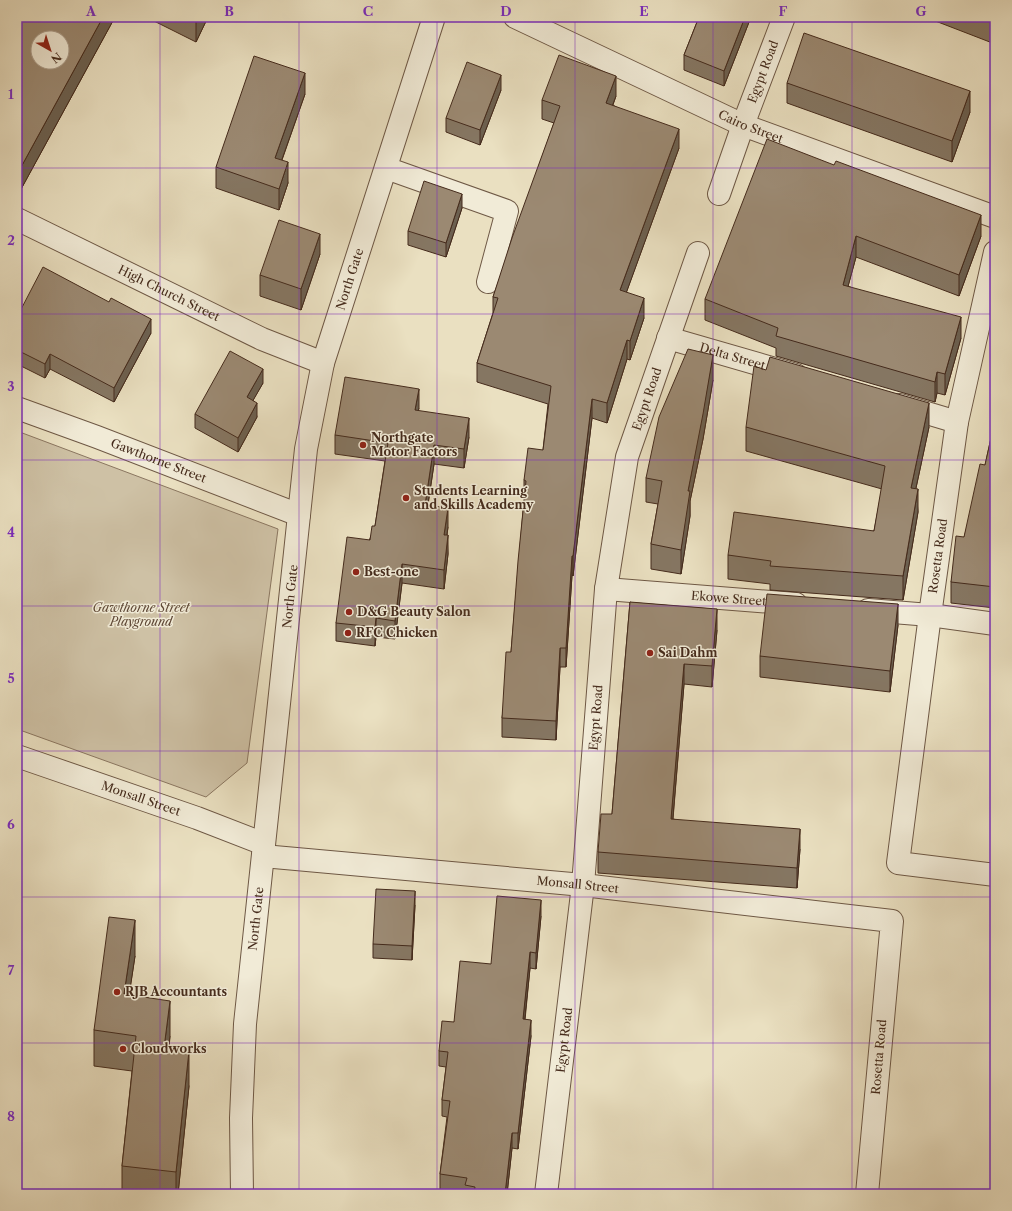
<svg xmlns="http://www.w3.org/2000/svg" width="1012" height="1211" font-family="'Libre Caslon Text',serif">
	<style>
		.green { fill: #cec1a5; stroke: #8a7660 }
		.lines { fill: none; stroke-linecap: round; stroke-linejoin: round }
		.minor-casing { stroke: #6e5845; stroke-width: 24 }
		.minor { stroke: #f1ebd7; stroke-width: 22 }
		.wall { fill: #857662; stroke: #452b1c }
		.shaded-wall { fill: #6c6050; stroke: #452b1c }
		.building { fill: #9b8972; stroke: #452b1c; fill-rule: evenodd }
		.grid { fill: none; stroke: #7b2cbf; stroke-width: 1; stroke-opacity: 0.55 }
		.poi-dot { fill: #8f2418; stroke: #f1ebd7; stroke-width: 1.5 }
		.labels { text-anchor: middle; stroke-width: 3; stroke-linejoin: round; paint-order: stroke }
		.street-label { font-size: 12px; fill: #452b1c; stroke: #f1ebd7 }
		.poi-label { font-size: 12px; font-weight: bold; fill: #452b1c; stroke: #f1ebd7; text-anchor: start }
		.park-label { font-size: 12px; font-style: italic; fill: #604937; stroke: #f1ebd7 }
		.neatline { fill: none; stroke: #7b2cbf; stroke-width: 1.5 }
		.grid-label { font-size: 13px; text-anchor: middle; font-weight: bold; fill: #7b2cbf }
	</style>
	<rect width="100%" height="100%" fill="#eae0c1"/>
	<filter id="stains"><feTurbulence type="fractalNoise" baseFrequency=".005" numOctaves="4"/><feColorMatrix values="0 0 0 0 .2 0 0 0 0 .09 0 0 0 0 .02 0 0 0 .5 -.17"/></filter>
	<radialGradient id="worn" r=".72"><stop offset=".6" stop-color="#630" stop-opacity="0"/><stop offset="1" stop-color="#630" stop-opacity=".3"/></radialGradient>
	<path class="green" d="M17 431 278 529 247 763 206 797 17 729Z"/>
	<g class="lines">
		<g class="minor-casing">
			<g id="minor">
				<path id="s1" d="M515 17 743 125 995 217"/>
				<path d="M386 168 507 211 488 282"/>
				<path id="s2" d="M719 194 743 125 784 17"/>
				<path id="s3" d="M17 219 262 339 323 363"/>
				<path d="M995 252 957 422 930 615 898 863 995 875"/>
				<path id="s4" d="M668 338 796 375"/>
				<path d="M900 405 957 422"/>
				<path id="s5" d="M17 408 97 437 299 515"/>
				<path id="s6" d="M606 589 796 604"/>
				<path d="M868 610 930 615 995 624"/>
				<path id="s7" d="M17 756 197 818 264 844"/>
				<path id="s8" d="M263 856 583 885 892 921 867 1194"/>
				<path id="s9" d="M242 1194 241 1118 245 1024 306 449 323 363 434 17"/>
				<path id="s10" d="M546 1194 583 885 606 589 627 457 698 253"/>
			</g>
		</g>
		<use href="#minor" class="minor"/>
	</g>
	<path class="wall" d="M21 17H115L20 191 17 189V25Z
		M146 17H208L196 42Z
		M699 17H751L724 86 684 70V55Z
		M925 17H995V44Z
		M787 83 970 112 952 162 787 103Z
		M501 90 480 145 446 132V118Z
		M305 94 282 160 288 183 279 210 216 188V167Z
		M616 96 613 105 679 148 626 293 644 318 630 360 627 359 607 423 592 418 573 576 572 575 566 667H560L556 740 502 737V718L511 652 524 500V480L543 450 548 404 477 382V363L493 313V297L554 123 542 119V100Z
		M834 165 981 236 959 296 856 257 848 286 961 338 945 395 937 393 935 402 776 356V348L705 320V299Z
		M462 208 446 257 408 245V231Z
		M320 254 301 310 260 296V275Z
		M17 317 151 333 114 402 50 369 45 378 17 364Z
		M713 380 703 439 690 501V516L681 574 651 569V544L658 504 646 502V478Z
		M263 383 253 400 257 417 238 452 195 428V414Z
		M992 392 995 393V414L992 413Z
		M419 408 418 411 469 437 464 468 434 464 428 505 448 527 447 535 448 554 444 589 402 583 395 639 376 637 375 646 336 641V623L375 526 385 461 335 454V435Z
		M995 420V608L951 603V582L985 465Z
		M746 427H929L916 488 918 512 903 600 770 590V584L728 579V555L874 531 882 489 746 451Z
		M630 602 717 630 712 687 684 684 673 819 800 849 797 888 598 873V852L612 814Z
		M898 625 890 692 760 677V656Z
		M415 905 412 960 373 958V944Z
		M541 916 536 969 530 968 525 1020 531 1036 518 1149 512 1148 507 1194H465V1193L440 1190V1174L447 1117 442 1116V1100L446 1067 439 1066V1051L454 1022 491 964Z
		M135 956 129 995 170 1036 169 1049 189 1086 178 1194H122V1166L132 1071 94 1066V1030Z"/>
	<path class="shaded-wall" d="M103 17H115L20 191V169Z
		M197 17H208L196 42V20Z
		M745 17H751L724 86V71Z
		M305 73V94L275 179V158Z
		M501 75V90L480 145V130Z
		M616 76V96L606 122V103Z
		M970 91V112L952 162V141Z
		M679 129V148L620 310V290Z
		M288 162V183L279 210V189Z
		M462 194V208L446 257V243Z
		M981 215V236L959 296V275Z
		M320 234V254L301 310V289Z
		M856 236V257L843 305V285Z
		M644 298V318L630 360V341Z
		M961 317V338L945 395V374Z
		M151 319V333L114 402V388Z
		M627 340V359L607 423V403Z
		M50 354V369L45 378V364Z
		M713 355V380L703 439 690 501V516L681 574V550L688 491Z
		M263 369V383L247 411V397Z
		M937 372V393L935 402V382Z
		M419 389V408L415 429V410Z
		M592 399V418L573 576V556Z
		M257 403V417L238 452V438Z
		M929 403V427L911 511V488Z
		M469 418V437L464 468V449Z
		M434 445V464L425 523V505Z
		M918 489V512L903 600V576Z
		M448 508V527L444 554V535Z
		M995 531V551L993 540Z
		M448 535V554L444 589V570Z
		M572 556V575L566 667V648Z
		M402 564V583L395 639V621Z
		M898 604V625L890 692V671Z
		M717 609V630L712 687V666Z
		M376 618V637L375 646V627Z
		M560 648V667L556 740V721Z
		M684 664V684L671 840V819Z
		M800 829V849L797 888V868Z
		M415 891V905L412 960V946Z
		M541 900V916L536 969V953Z
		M135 920V956L124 1029V994Z
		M530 952V968L523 1035V1019Z
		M170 1001V1036L164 1084V1048Z
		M531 1020V1036L518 1149V1133Z
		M189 1051V1086L178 1194H176V1172Z
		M512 1133V1148L507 1194H505Z"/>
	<path class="building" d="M21 17H103L20 169 17 167V25ZM38 38H62V62H38Z
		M190 17H197L196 20Z
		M699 17H745L724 71 684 55Z
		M979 17H995V23Z
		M804 33 970 91 952 141 787 83Z
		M559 55 616 76 606 103 679 129 620 290 644 298 630 341 627 340 607 403 592 399 573 556H572L566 648H560L556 721 502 718 506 652H511L518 561 526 481 524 480 528 448 543 450 551 386 477 363 498 298 493 297 512 238 560 106 542 100Z
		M254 56 305 73 275 158 288 162 279 189 216 167Z
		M467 62 501 75 480 130 446 118Z
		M767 139 834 165 836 161 981 215 959 275 856 236 843 285 961 317 945 374 937 372 935 382 776 336 778 328 705 299Z
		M424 181 462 194 446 243 408 231Z
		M279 220 320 234 301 289 260 275Z
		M43 267 109 302 111 298 151 319 114 388 50 354 45 364 17 350V317Z
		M688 349 713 355 703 414 688 491H690L681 550 651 544 662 481 646 478 659 417Z
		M230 351 263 369 247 397 257 403 238 438 195 414Z
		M770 357 929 403 911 488 918 489 903 576 770 566 771 561 728 555 734 512 874 531 885 466 746 427 754 366 766 370Z
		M345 377 419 389 415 410 469 418 464 449 434 445 425 505 448 508 444 535H448L444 570 402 564 395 621 376 618 375 627 336 623 347 537 370 540 372 526H375L388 443 335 435Z
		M995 379V393L992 392Z
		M995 420V531L993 540H995V587L951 582 956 536 964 537 980 464 985 465Z
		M767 594 898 604 890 671 760 656Z
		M630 602 717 609 712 666 684 664 671 819 800 829 797 868 598 852 601 814H612Z
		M376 889 415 891 412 946 373 944Z
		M497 896 541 900 536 953 530 952 523 1019 531 1020 518 1133H512L505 1194H474L475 1187 465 1185 467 1178 440 1174 450 1101 442 1100 448 1052 439 1051 442 1021 454 1022 460 961 491 964Z
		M109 917 135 920 124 994 170 1001 164 1048 189 1051 176 1172 122 1166 136 1036 94 1030Z"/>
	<path class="grid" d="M160 17V1194M299 17V1194M437 17V1194M575 17V1194M713 17V1194M852 17V1194M17 168H995M17 314H995M17 460H995M17 606H995M17 751H995M17 897H995M17 1043H995"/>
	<g class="poi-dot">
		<circle cx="363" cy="445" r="4"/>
		<circle cx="406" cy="498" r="4"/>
		<circle cx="356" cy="572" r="4"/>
		<circle cx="349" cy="612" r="4"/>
		<circle cx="348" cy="633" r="4"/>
		<circle cx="650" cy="653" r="4"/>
		<circle cx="117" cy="992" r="4"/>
		<circle cx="123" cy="1049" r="4"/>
	</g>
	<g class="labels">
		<g class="street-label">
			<text dy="4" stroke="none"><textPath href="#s2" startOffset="130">Egypt Road</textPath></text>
			<text dy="4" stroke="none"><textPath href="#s1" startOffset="260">Cairo Street</textPath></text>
			<text dy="4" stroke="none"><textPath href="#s9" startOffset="924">North Gate</textPath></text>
			<text dy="4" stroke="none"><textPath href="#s3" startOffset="169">High Church Street</textPath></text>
			<text dy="4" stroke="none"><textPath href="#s4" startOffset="67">Delta Street</textPath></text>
			<text dy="4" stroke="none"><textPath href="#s10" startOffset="803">Egypt Road</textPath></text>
			<text dy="4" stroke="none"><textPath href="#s5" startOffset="151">Gawthorne Street</textPath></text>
			<text transform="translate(938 556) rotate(-82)" y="4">Rosetta Road</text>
			<text dy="4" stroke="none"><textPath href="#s9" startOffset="600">North Gate</textPath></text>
			<text dy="4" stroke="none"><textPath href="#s6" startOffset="123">Ekowe Street</textPath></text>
			<text dy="4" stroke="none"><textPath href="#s10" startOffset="479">Egypt Road</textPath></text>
			<text dy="4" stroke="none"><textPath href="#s7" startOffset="131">Monsall Street</textPath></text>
			<text dy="4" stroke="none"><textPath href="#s8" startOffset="316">Monsall Street</textPath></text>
			<text dy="4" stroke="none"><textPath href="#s9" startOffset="276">North Gate</textPath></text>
			<text dy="4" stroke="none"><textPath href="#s10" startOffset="155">Egypt Road</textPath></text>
			<text transform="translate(879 1057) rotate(-85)" y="4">Rosetta Road</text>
		</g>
		<g class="poi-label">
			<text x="371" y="442">Northgate<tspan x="371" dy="14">Motor Factors</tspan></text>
			<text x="414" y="495">Students Learning<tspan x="414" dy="14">and Skills Academy</tspan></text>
			<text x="364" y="576">Best-one</text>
			<text x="357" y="616">D&amp;G Beauty Salon</text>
			<text x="356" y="637">RFC Chicken</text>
			<text x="658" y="657">Sai Dahm</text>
			<text x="125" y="996">RJB Accountants</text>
			<text x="131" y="1053">Cloudworks</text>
		</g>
		<g class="park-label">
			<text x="141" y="612">Gawthorne Street<tspan x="141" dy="14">Playground</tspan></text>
		</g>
	</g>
	<rect width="1012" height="1211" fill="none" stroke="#eae0c1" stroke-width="44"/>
	<g transform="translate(50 50) rotate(141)"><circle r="19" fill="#f1ebd7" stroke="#ac9e8c"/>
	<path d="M0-3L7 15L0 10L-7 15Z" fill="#8f2418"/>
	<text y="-6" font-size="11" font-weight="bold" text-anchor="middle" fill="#452b1c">N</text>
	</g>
	<rect x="22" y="22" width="968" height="1167" class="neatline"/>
	<g class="grid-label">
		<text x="91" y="16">A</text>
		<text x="229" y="16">B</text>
		<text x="368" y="16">C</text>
		<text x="506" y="16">D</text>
		<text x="644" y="16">E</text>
		<text x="783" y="16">F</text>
		<text x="921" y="16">G</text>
		<text x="11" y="99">1</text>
		<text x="11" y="245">2</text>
		<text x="11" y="391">3</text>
		<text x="11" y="537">4</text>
		<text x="11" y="683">5</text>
		<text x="11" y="829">6</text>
		<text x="11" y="975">7</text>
		<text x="11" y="1121">8</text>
	</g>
	<rect width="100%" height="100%" filter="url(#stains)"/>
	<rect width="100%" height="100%" fill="url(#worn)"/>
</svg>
